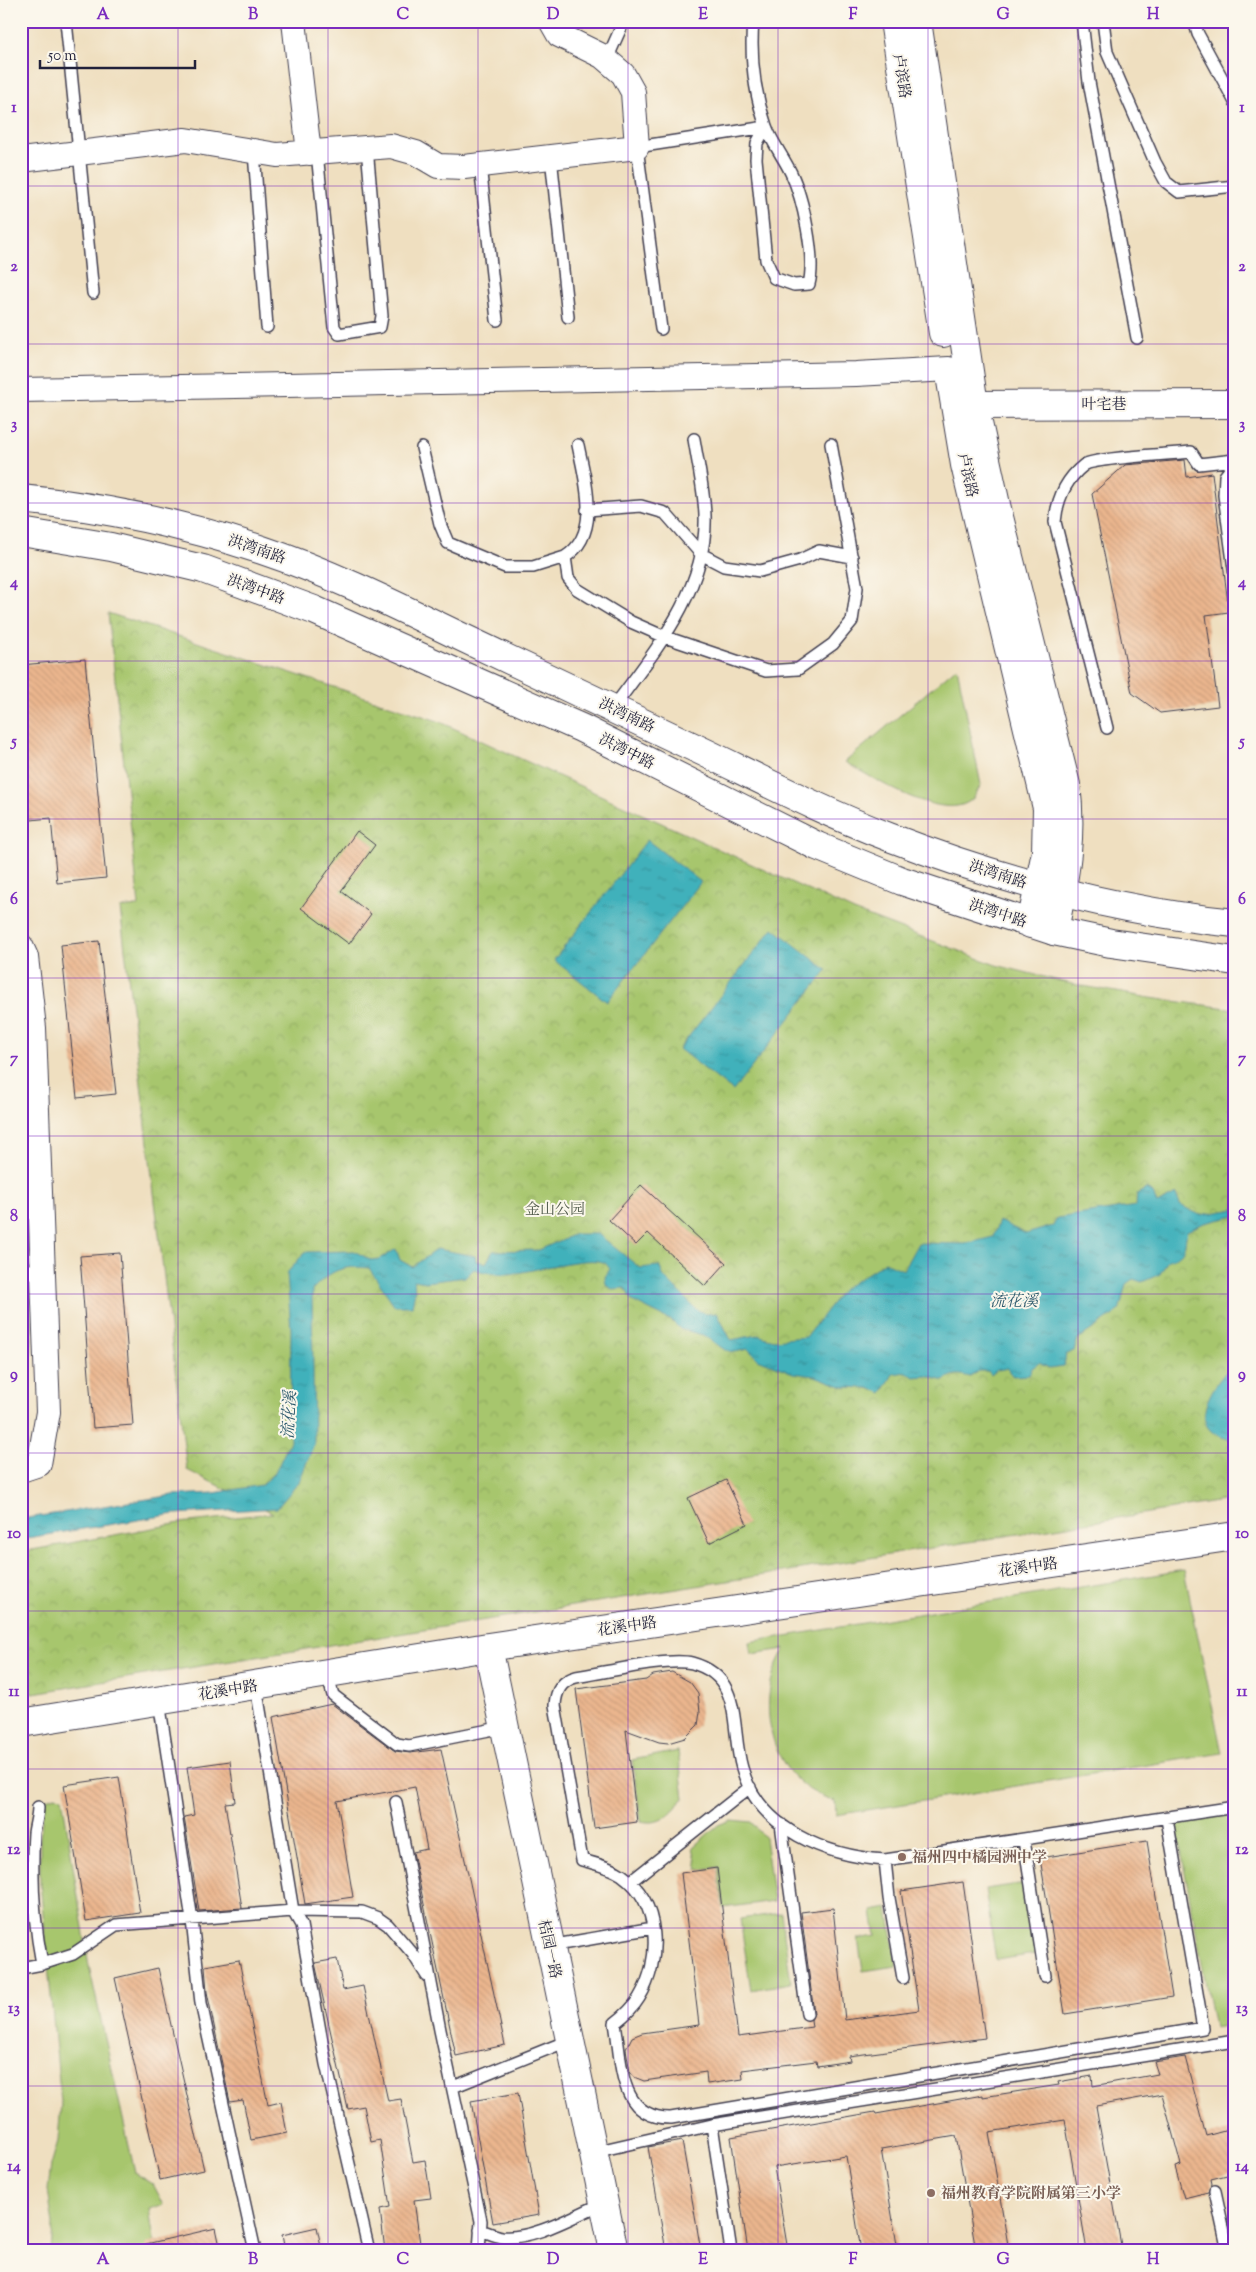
<svg xmlns="http://www.w3.org/2000/svg" width="1256" height="2272" font-family="'Sorts Mill Goudy','Noto Serif SC',serif">
	<style>
		.grass { fill: #a7c66d; stroke: #647454 }
		.park { fill: url(#park-crowns); stroke: #647454 }
		.water { fill: url(#water-ripples); stroke: #326a7b }
		.building { fill: url(#building-back-hatch) }
		.lines { fill: none; stroke-linecap: round; stroke-linejoin: round }
		.service-casing { stroke: #413e4f; stroke-width: 14 }
		.minor-casing { stroke: #413e4f; stroke-width: 26 }
		.tertiary-casing { stroke: #413e4f; stroke-width: 30 }
		.secondary-casing { stroke: #413e4f; stroke-width: 30 }
		.primary-casing { stroke: #413e4f; stroke-width: 30 }
		.service { stroke: #fff; stroke-width: 11 }
		.minor { stroke: #fff; stroke-width: 24 }
		.tertiary { stroke: #fff; stroke-width: 28 }
		.secondary { stroke: #fff; stroke-width: 28 }
		.primary { stroke: #fff; stroke-width: 28 }
		.grid { fill: none; stroke: #7b2cbf; stroke-width: 1; stroke-opacity: 0.55 }
		.education-dot { fill: #8d6e63; stroke: #fbf7ec; stroke-width: 2 }
		.labels { text-anchor: middle; stroke-width: 4; stroke-linejoin: round; paint-order: stroke }
		.street-label { font-size: 15px; fill: #22223b; stroke: #fbf7ec }
		.park-label { font-size: 15px; fill: #515b4c; stroke: #fbf7ec }
		.education-label { font-size: 15px; font-weight: bold; fill: #785e54; stroke: #fbf7ec; text-anchor: start }
		.water-label { font-size: 16px; font-style: italic; fill: #2e5b6e; stroke: #fbf7ec }
		.neatline { fill: none; stroke: #7b2cbf; stroke-width: 2 }
		.grid-label { font-size: 16px; text-anchor: middle; font-weight: bold; fill: #7b2cbf }
	</style>
	<defs>
		<pattern id="park-crowns" width="20" height="18" patternUnits="userSpaceOnUse" patternTransform="scale(1.25)"><rect width="20" height="18" fill="#a7c66d"/><path d="M2 6a3 3 0 1 1 6 0M12 15a3 3 0 1 1 6 0" fill="none" stroke="#8faa5f"/></pattern>
		<pattern id="water-ripples" width="26" height="14" patternUnits="userSpaceOnUse" patternTransform="scale(1.25)"><rect width="26" height="14" fill="#41b1bb"/><path d="M2 4q2-2 4 0t4 0M15 11q2-2 4 0t4 0" fill="none" stroke="#369099"/></pattern>
		<pattern id="building-back-hatch" width="6" height="6" patternUnits="userSpaceOnUse" patternTransform="scale(1.25)"><rect width="6" height="6" fill="#ebb68e"/><path d="M-1 5l2 2M0 0l6 6M5-1l2 2" fill="none" stroke="#c99c7b"/></pattern>
	</defs>
	<rect width="100%" height="100%" fill="#fbf7ec"/>
	<filter id="ink" filterUnits="userSpaceOnUse"><feTurbulence type="fractalNoise" baseFrequency=".02" numOctaves="2"/><feDisplacementMap in="SourceGraphic" scale="10" xChannelSelector="R" yChannelSelector="G"/><feConvolveMatrix kernelMatrix="1 2 1 2 8 2 1 2 1" color-interpolation-filters="sRGB"/></filter>
	<filter id="wash" filterUnits="userSpaceOnUse"><feTurbulence type="fractalNoise" baseFrequency=".0096" numOctaves="4" result="noise"/><feDisplacementMap in="SourceGraphic" scale="20" xChannelSelector="R" yChannelSelector="G"/><feGaussianBlur stdDeviation="1.12" result="paint"/><feColorMatrix in="noise" values="0 0 0 0 0 0 0 0 0 0 0 0 0 0 0 0 0 1.4 0 .05"/><feComposite in="paint" operator="in"/></filter>
	<g filter="url(#wash)">
		<rect width="100%" height="100%" fill="#efdfc0"/>
		<path class="grass" d="M957 667 981 785C978 789 975 798 970 801 941 822 871 777 845 762Z
			M21 1276 27 1277 35 1293 24 1455H21Z
			M1184 1570 1222 1753 836 1815 835 1801C824 1797 813 1793 804 1786 764 1755 758 1689 785 1649L751 1654 749 1642Z
			M678 1751 684 1798C671 1813 662 1826 641 1821L632 1760Z
			M54 1796 62 1797 89 1966 135 2173 153 2184 164 2205 149 2209 156 2251H51L53 2225 48 2190 51 2165 58 2141 61 2102 40 1882V1838L44 1800Z
			M1235 1813V2024L1214 2028 1176 1824Z
			M731 1820 751 1822 765 1838 774 1901 723 1908 718 1867 698 1870 693 1847 718 1825Z
			M1026 1883 1036 1954 996 1960 985 1889Z
			M888 1908 897 1966 863 1971 858 1939 876 1936 872 1911Z
			M781 1913 791 1983 751 1990 740 1919Z"/>
		<path class="park" d="M108 613 438 721 854 911 996 965 1072 984 1150 998 1235 1009V1499L21 1695V1552L180 1523 273 1513 187 1470 120 908 139 906Z"/>
		<path class="water" d="M647 840 701 882 607 1002 554 960Z
			M773 928 827 970 733 1091 679 1049Z
			M1146 1189 1153 1193 1157 1204 1176 1194 1180 1205 1200 1215 1235 1209V1216L1204 1223 1187 1231C1184 1247 1186 1256 1168 1260L1160 1274 1142 1282 1133 1279 1126 1284 1119 1311 1078 1339 1074 1351 1066 1354 1064 1366 1049 1368 1039 1363 1032 1368 1029 1375 1013 1376 1008 1368 997 1370 991 1375 988 1371H979L970 1377C960 1374 953 1373 944 1381L927 1376 914 1377 906 1372 893 1374 882 1393 868 1388 844 1387 815 1376 793 1373 758 1359 748 1349 735 1352 725 1350 703 1335 680 1329 672 1321 632 1301 625 1288 612 1289 606 1284 605 1277 610 1269C609 1268 606 1263 605 1263 589 1254 528 1273 508 1274 496 1274 485 1273 474 1269L466 1277 426 1282 414 1280 415 1291 412 1306H395L369 1268C342 1265 331 1270 312 1290L314 1444 299 1482 277 1508 175 1514 21 1539V1519L173 1495 214 1493 262 1485 275 1473 290 1441 291 1330 287 1273 305 1252 354 1251 371 1260 380 1259 396 1249 400 1260 412 1267 437 1249 475 1256 476 1261 486 1263 493 1251 539 1250 575 1234H598L640 1268 659 1266 664 1277 696 1309 706 1314 717 1313 731 1340 757 1335 774 1340 806 1337 843 1289 885 1262 903 1270 918 1243 965 1244 993 1237 999 1221 1026 1234 1053 1226 1057 1218 1136 1206 1137 1194Z
			M1235 1363V1441C1225 1438 1213 1436 1207 1426 1197 1406 1221 1375 1235 1363Z"/>
		<g id="blocks">
			<path class="building" d="M1185 460 1187 477 1212 473 1229 612 1206 615 1218 706 1160 713 1132 693 1092 494 1125 465Z
				M85 659 106 878 57 883 51 818 21 821V665Z
				M357 831 375 845 341 891 371 914 349 944 301 908Z
				M99 941 116 1094 77 1098 61 945Z
				M641 1185 726 1263 705 1286 648 1233 636 1245 609 1220Z
				M120 1253 133 1425 93 1428 80 1256Z
				M726 1480 747 1524 709 1543 688 1498Z
				M672 1672 690 1682 698 1693 700 1712 698 1725 685 1738 668 1743 659 1742 626 1730 637 1822 594 1828 576 1689 646 1680 653 1675Z
				M332 1704 395 1751 410 1753 441 1749 505 2045 456 2056 413 1852 427 1849 415 1787 337 1801 353 1897 305 1904 273 1717Z
				M230 1761 235 1802 225 1803 242 1908 199 1911 184 1817 194 1815 187 1767Z
				M119 1777 140 1913 86 1921 64 1785Z
				M1147 1841 1172 1997 1065 2014 1040 1858Z
				M717 1868 738 2037 812 2027 811 2020 814 2013 801 1912 833 1908 845 2020 919 2010 901 1891 963 1882 985 2038 849 2056 850 2061 817 2066 816 2061 742 2070 743 2079 707 2084 706 2072 644 2081 634 2077 630 2072 626 2049 632 2037 642 2033 699 2025 681 1873Z
				M337 1959 343 1990 363 1986 388 2101 401 2099 413 2162 425 2160 431 2198 414 2200 421 2251H385L380 2209 390 2207 380 2140 371 2142 364 2106 348 2109 315 1963Z
				M239 1960 268 2105 281 2102 287 2133 251 2140 243 2100 230 2102 207 1992 205 1966Z
				M158 1968 204 2170 160 2180 115 1978Z
				M1185 2057 1206 2136 1235 2128V2173L1211 2179 1212 2184 1208 2192 1184 2198 1175 2167 1181 2165 1162 2094 1096 2106 1122 2251H1087L1065 2120 989 2132 1009 2251H976L956 2136 881 2149 898 2251H861L846 2156 774 2167 788 2251H748L731 2137 875 2112 876 2114 983 2095V2097L1059 2085 1058 2082 1092 2076 1093 2086 1158 2074 1154 2062Z
				M518 2093 539 2215 493 2223 471 2101Z
				M682 2141 701 2251H666L648 2147Z
				M317 2227 322 2251H285L282 2235Z
				M216 2228 221 2251H147L146 2244Z"/>
		</g>
	</g>
	<g filter="url(#ink)">
		<use href="#blocks" fill-opacity="0" stroke="#413e4f" stroke-width="1"/>
		<g class="lines">
			<g class="service-casing">
				<path id="service" d="M66 21 93 293
					M753 21C750 57 754 92 766 126 772 143 783 156 791 173 803 198 816 258 809 284L794 285 774 278 766 260 756 159 757 143 766 127
					M1082 21 1089 82 1137 338
					M1103 21 1107 52 1155 162 1166 182 1179 192 1235 186
					M1194 21 1198 34 1235 102
					M607 59 624 21
					M254 152 267 327
					M317 152 334 327 339 334 380 327 382 316 367 148
					M551 157 568 317
					M480 165 497 320
					M661 329 637 147 766 127
					M422 448 440 524 448 543 505 567H533L565 557 568 578 577 589 631 622 665 637 766 671 798 669 833 644 852 621 857 588 831 444
					M1235 463 1225 476 1224 495 1235 576
					M587 510 641 506 665 513 701 554 724 566 760 571 800 560 819 551 852 557
					M565 557C602 534 585 480 578 445
					M613 708C654 652 708 589 705 515 704 490 698 464 694 439
					M1107 728 1055 522C1057 499 1065 480 1084 465 1094 458 1173 454 1191 452L1199 464 1235 460
					M21 1162 38 1161
					M21 1214 27 1199 39 1190
					M21 1266 33 1272 40 1282
					M327 1674 333 1695 397 1744 409 1746 504 1727
					M256 1686 293 1911 362 1912 378 1918 388 1925 413 1954 427 1976
					M159 1701 192 1920 201 2003 255 2251
					M396 1802 440 2030 481 2221 479 2251
					M38 1807C38 1816 35 1825 34 1833 31 1876 34 1922 42 1964
					M1167 1819 1203 2028 671 2118C618 2119 622 2062 615 2023 624 2016 633 2008 639 1998 662 1960 661 1903 622 1875 610 1867 596 1864 582 1860L555 1705C556 1691 561 1681 576 1677 604 1673 668 1657 692 1663 744 1677 730 1728 742 1768 759 1830 827 1856 885 1860L1235 1807
					M781 1824 807 2014
					M1024 1840 1045 1976
					M885 1860 889 1898 903 1978
					M630 1882 750 1787
					M550 1946 653 1928
					M21 1968 42 1964 73 1954 116 1925 293 1911 301 1925 326 2064 369 2251
					M453 2087 570 2040
					M712 2125 731 2251
					M594 2152 712 2125 1235 2041
					M1215 2191 1228 2251
					M480 2230C487 2232 495 2236 502 2237 534 2240 575 2215 604 2203"/>
			</g>
			<g class="minor-casing">
				<path id="minor" d="M294 21 309 153
					M21 160 185 140 277 155 391 146 416 153 438 166 464 167 637 147 633 92 623 74 602 56 559 35 551 21
					M21 390 856 374 949 369
					M21 946 26 957 34 1028 48 1412 39 1464 21 1470"/>
			</g>
			<g class="tertiary-casing">
				<path id="tertiary" d="M974 405 1235 404
					M488 1647 614 2251
					M21 1723 488 1647 1235 1536"/>
			</g>
			<g class="secondary-casing">
				<path id="secondary" d="M894 21 943 333
					M917 21 974 405 996 505 1066 785C1073 838 1064 879 1054 931
					M951 381 965 465 1047 808 1046 852 1031 924"/>
			</g>
			<g class="primary-casing">
				<path id="primary" d="M21 499C103 507 184 524 262 550 328 572 391 603 453 633 537 673 622 713 706 753 766 782 826 813 889 837 1001 880 1115 911 1235 923
					M21 532 111 547 203 569 314 610 581 728 817 846 902 881 1054 931 1111 943 1235 961"/>
			</g>
			<use href="#service" class="service"/>
			<use href="#minor" class="minor"/>
			<use href="#tertiary" class="tertiary"/>
			<use href="#secondary" class="secondary"/>
			<use href="#primary" class="primary"/>
		</g>
	</g>
	<path class="grid" d="M178 21V2251M328 21V2251M478 21V2251M628 21V2251M778 21V2251M928 21V2251M1078 21V2251M21 186H1235M21 344H1235M21 503H1235M21 661H1235M21 819H1235M21 978H1235M21 1136H1235M21 1294H1235M21 1453H1235M21 1611H1235M21 1769H1235M21 1928H1235M21 2086H1235"/>
	<g class="education-dot">
		<circle cx="902" cy="1857" r="5"/>
		<circle cx="931" cy="2193" r="5"/>
	</g>
	<g class="labels">
		<g class="street-label">
			<text transform="translate(902 76) rotate(81)" y="5">卢滨路</text>
			<text x="1104" y="409">叶宅巷</text>
			<text transform="translate(968 475) rotate(78)" y="5">卢滨路</text>
			<text transform="translate(257 549) rotate(19)" y="5">洪湾南路</text>
			<text transform="translate(256 589) rotate(20)" y="5">洪湾中路</text>
			<text transform="translate(627 715) rotate(26)" y="5">洪湾南路</text>
			<text transform="translate(627 751) rotate(27)" y="5">洪湾中路</text>
			<text transform="translate(998 874) rotate(18)" y="5">洪湾南路</text>
			<text transform="translate(998 913) rotate(18)" y="5">洪湾中路</text>
			<text transform="translate(1028 1567) rotate(-8)" y="5">花溪中路</text>
			<text transform="translate(627 1626) rotate(-8)" y="5">花溪中路</text>
			<text transform="translate(228 1690) rotate(-9)" y="5">花溪中路</text>
			<text transform="translate(550 1949) rotate(78)" y="5">桔园一路</text>
		</g>
		<g class="park-label">
			<text x="555" y="1214">金山公园</text>
		</g>
		<g class="education-label">
			<text x="912" y="1862">福州四中橘园洲中学</text>
			<text x="941" y="2198">福州教育学院附属第三小学</text>
		</g>
		<g class="water-label">
			<text x="1014" y="1306">流花溪</text>
			<text transform="translate(288 1415) rotate(-87)" y="6">流花溪</text>
		</g>
	</g>
	<rect width="1256" height="2272" fill="none" stroke="#fbf7ec" stroke-width="55"/>
	<path d="M40 60v8h155v-8" fill="none" stroke="#22223b" stroke-width="2.5"/>
	<text x="48" y="60" font-size="15" fill="#22223b" stroke="#fbf7ec" stroke-width="4" paint-order="stroke">50 m</text>
	<rect x="28" y="28" width="1200" height="2216" class="neatline"/>
	<g class="grid-label">
		<text x="103" y="19">A</text>
		<text x="253" y="19">B</text>
		<text x="403" y="19">C</text>
		<text x="553" y="19">D</text>
		<text x="703" y="19">E</text>
		<text x="853" y="19">F</text>
		<text x="1003" y="19">G</text>
		<text x="1153" y="19">H</text>
		<text x="14" y="112">1</text>
		<text x="1242" y="112">1</text>
		<text x="14" y="271">2</text>
		<text x="1242" y="271">2</text>
		<text x="14" y="429">3</text>
		<text x="1242" y="429">3</text>
		<text x="14" y="587">4</text>
		<text x="1242" y="587">4</text>
		<text x="14" y="746">5</text>
		<text x="1242" y="746">5</text>
		<text x="14" y="904">6</text>
		<text x="1242" y="904">6</text>
		<text x="14" y="1063">7</text>
		<text x="1242" y="1063">7</text>
		<text x="14" y="1221">8</text>
		<text x="1242" y="1221">8</text>
		<text x="14" y="1379">9</text>
		<text x="1242" y="1379">9</text>
		<text x="14" y="1538">10</text>
		<text x="1242" y="1538">10</text>
		<text x="14" y="1696">11</text>
		<text x="1242" y="1696">11</text>
		<text x="14" y="1854">12</text>
		<text x="1242" y="1854">12</text>
		<text x="14" y="2013">13</text>
		<text x="1242" y="2013">13</text>
		<text x="14" y="2171">14</text>
		<text x="1242" y="2171">14</text>
		<text x="103" y="2264">A</text>
		<text x="253" y="2264">B</text>
		<text x="403" y="2264">C</text>
		<text x="553" y="2264">D</text>
		<text x="703" y="2264">E</text>
		<text x="853" y="2264">F</text>
		<text x="1003" y="2264">G</text>
		<text x="1153" y="2264">H</text>
	</g>
</svg>
